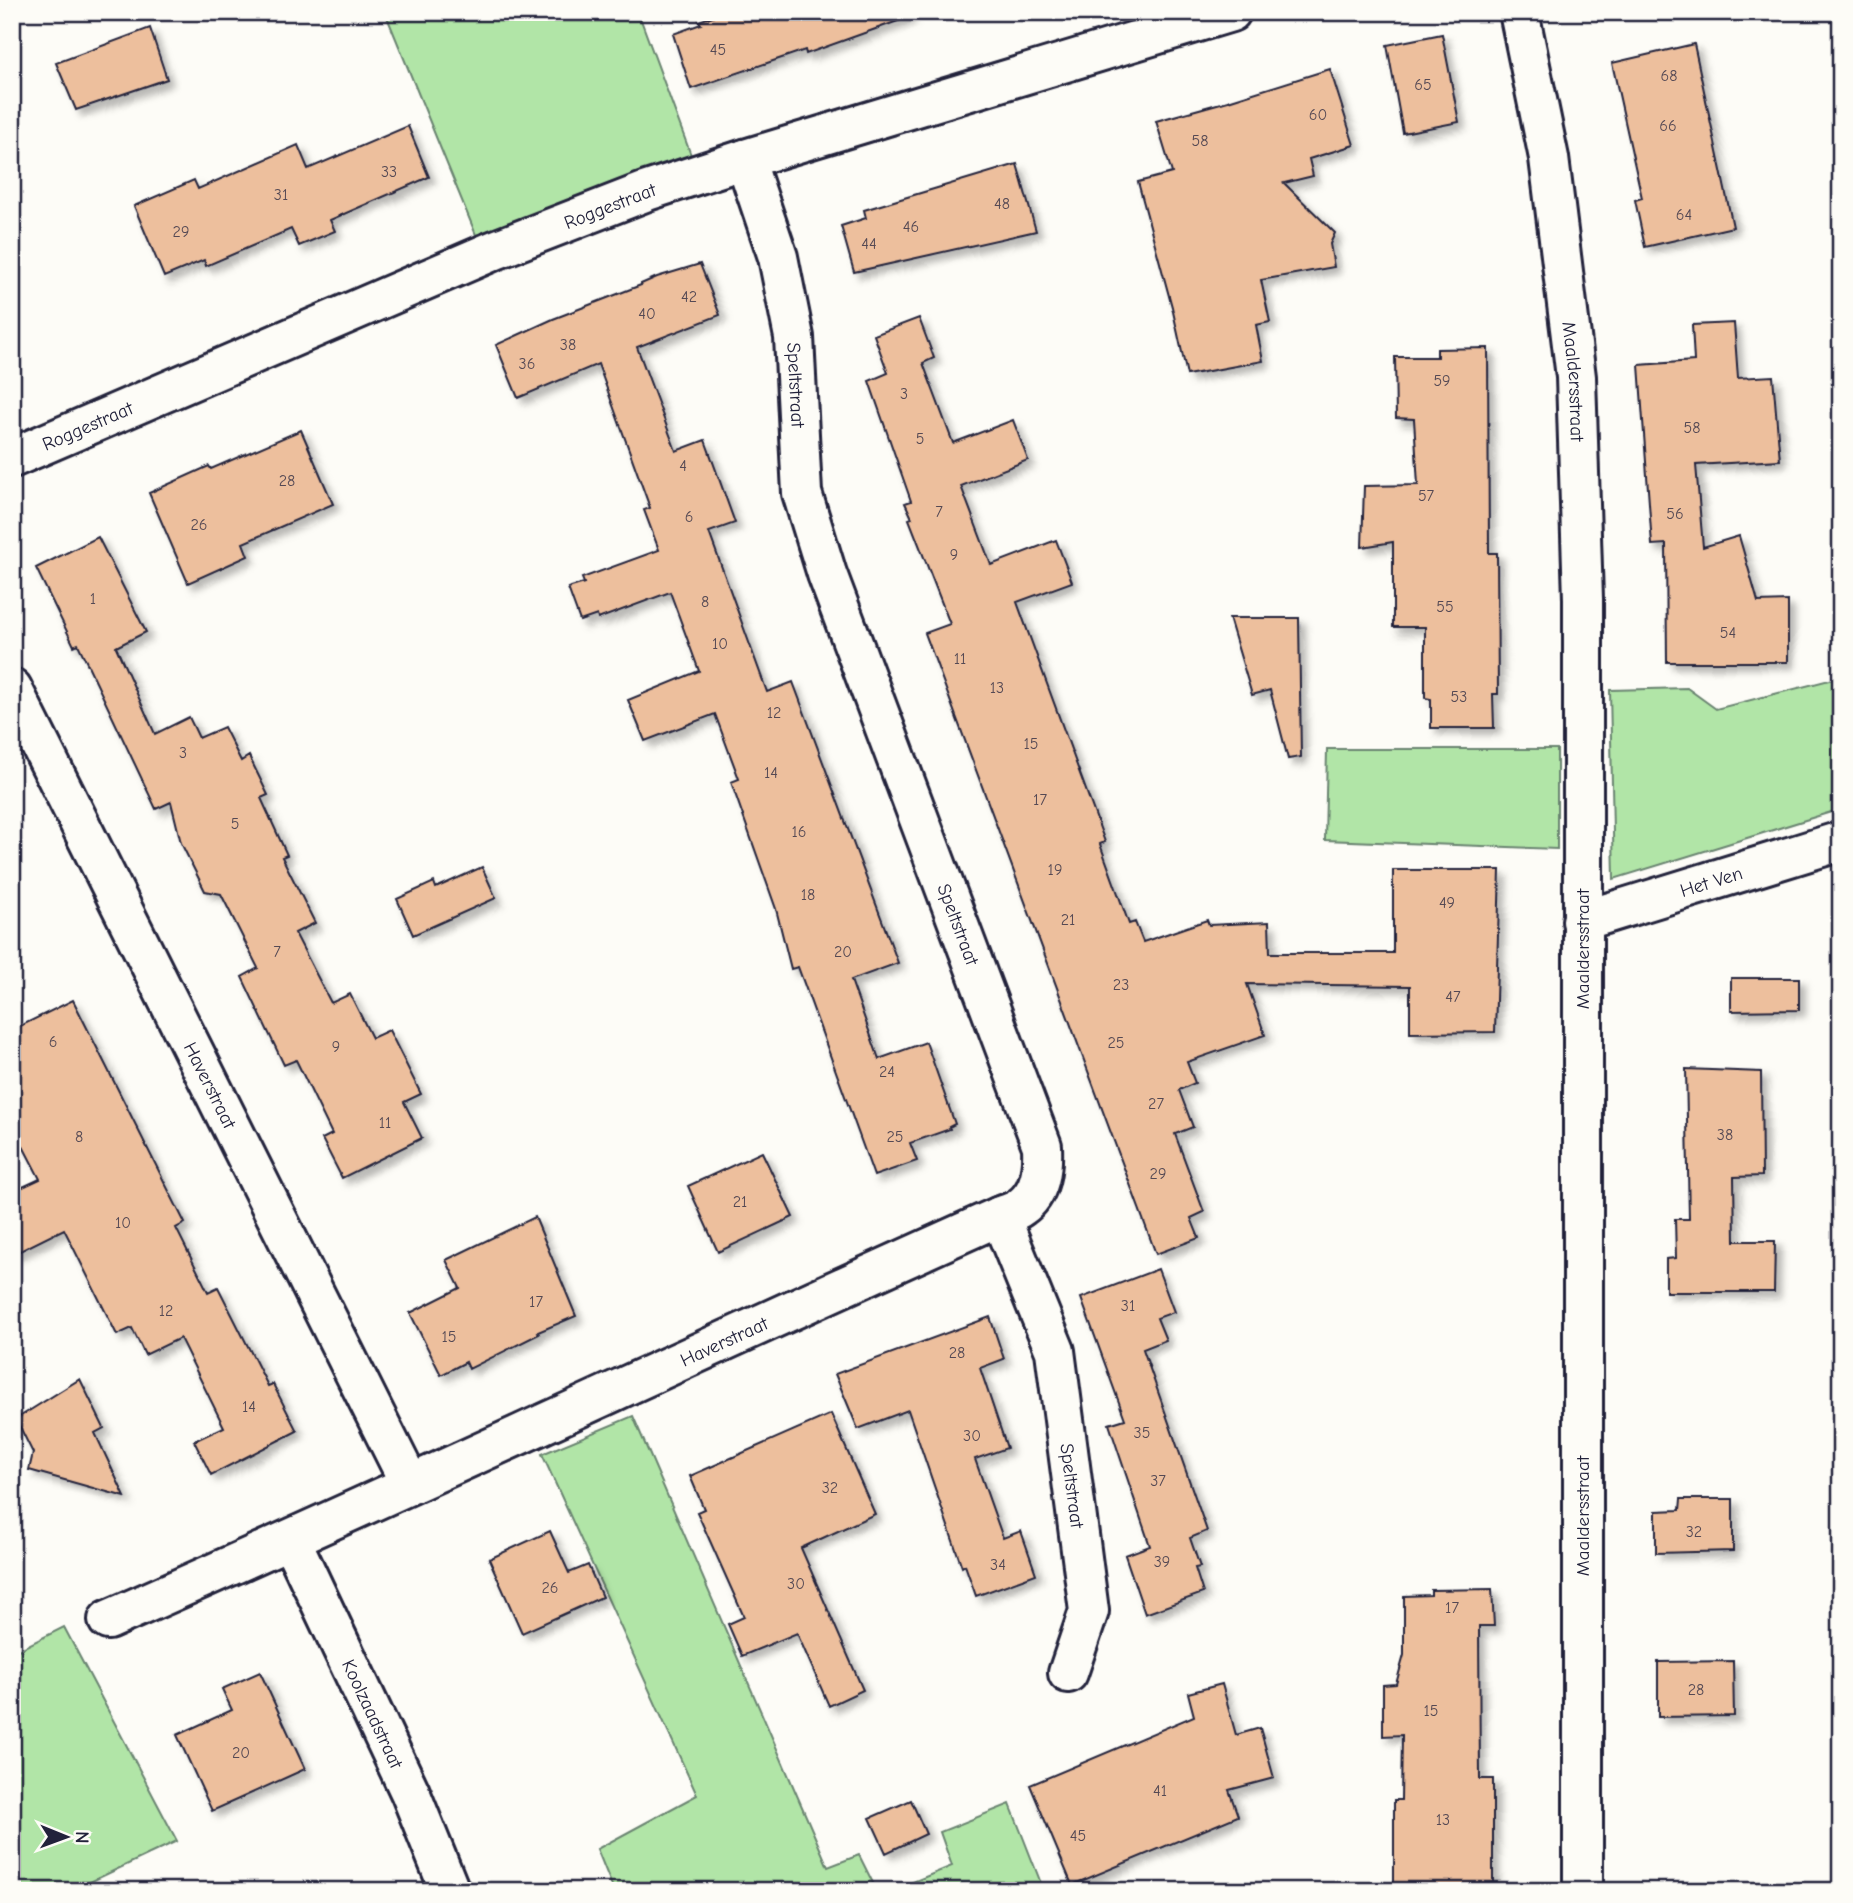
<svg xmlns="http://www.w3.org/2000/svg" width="1853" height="1903" font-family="'Comic Neue',sans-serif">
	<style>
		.green { fill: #b1e5a7; stroke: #6a8471; stroke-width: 2 }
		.building { fill: #edbf9d; stroke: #22223b; stroke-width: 2; filter: url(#shadow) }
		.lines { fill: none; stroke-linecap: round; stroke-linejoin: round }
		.street-casing { stroke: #22223b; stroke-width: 44 }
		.street { stroke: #fdfcf7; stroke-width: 38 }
		.labels { text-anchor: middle; stroke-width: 5; stroke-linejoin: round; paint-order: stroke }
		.number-label { font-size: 16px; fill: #554954 }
		.street-label { font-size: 19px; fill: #22223b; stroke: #fdfcf7 }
	</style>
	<defs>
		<filter id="shadow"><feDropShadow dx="6" dy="6" stdDeviation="3.5" flood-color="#0004"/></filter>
	</defs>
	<rect width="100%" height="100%" fill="#fdfcf7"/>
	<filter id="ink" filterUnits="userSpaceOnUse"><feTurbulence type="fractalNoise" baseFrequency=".0143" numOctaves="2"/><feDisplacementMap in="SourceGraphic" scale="14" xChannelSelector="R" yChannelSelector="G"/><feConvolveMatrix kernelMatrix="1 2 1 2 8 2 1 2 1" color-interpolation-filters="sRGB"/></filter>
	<g filter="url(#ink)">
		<path class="green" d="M385 12H638L692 158 476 235Z
			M1841 677V809L1614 879 1610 690 1687 688 1716 709Z
			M1327 749H1557V849L1325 840Z
			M633 1416 828 1867 859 1855 877 1891H614L597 1849 697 1795 542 1454Z
			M64 1627 177 1841 71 1891H12V1653Z
			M1010 1804 1044 1891H891L952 1866 940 1832Z"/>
		<path class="building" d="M724 12H908L909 17 806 54 805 50 691 89 673 34 701 24 699 21Z
			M150 28 167 79 76 110 56 63Z
			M1442 34 1459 122 1403 133 1387 45Z
			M1694 44 1733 227 1645 247 1635 200 1642 198 1612 63Z
			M1330 69 1354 145 1309 159 1313 176 1284 183 1335 233 1330 244 1334 267 1261 280 1270 322 1256 325 1263 361 1187 375 1172 307 1138 182 1172 173 1156 121 1228 101Z
			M408 126 429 177 330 220 335 231 299 246 291 229 206 266 204 260 164 277 134 206 194 180 198 189 298 145 308 169Z
			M1017 164 1036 231 854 272 841 226 866 218 864 210Z
			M700 264 720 315 637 347 676 451 705 440 735 523 709 532 767 692 793 682 898 963 851 980 879 1059 926 1042 955 1124 949 1127 950 1129 910 1143 917 1161 874 1176 798 967 791 969 776 909 731 782 739 779 715 714 645 741 628 700 699 671 670 592 598 619 597 615 580 621 568 588 584 583 582 578 659 550 644 510 650 508 598 364 518 398 496 345 553 319 641 285V284L657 277Z
			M919 318 934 358 923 363 953 443 1013 420 1028 460 961 486 991 565 1056 540 1072 582 1017 602 1105 842 1100 844 1129 924 1135 922 1143 942 1207 920 1209 925 1269 922 1270 953H1393V870H1500L1495 1032 1410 1033V986L1247 984 1265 1035 1187 1062 1195 1083 1179 1090 1193 1127 1175 1134 1204 1212 1191 1218 1199 1238 1156 1254 925 633 950 624 909 519 912 518 905 503 911 501 869 381 888 373 874 335Z
			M1734 323 1738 378 1773 376 1780 460 1696 465 1703 547 1739 536 1758 602 1788 601V662H1667L1666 544 1652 545 1639 365 1694 361 1692 325Z
			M1488 348 1489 553H1497L1498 694H1493L1494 728H1431V699L1425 698V627H1393V542L1362 547 1364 486 1418 485 1414 419 1396 418 1395 357H1437V349Z
			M301 430 333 504 243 543 248 556 188 583 149 493 209 466 211 469Z
			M98 537 146 632 116 647 155 734 189 717 199 738 224 727 241 761 249 756 268 795 261 798 287 855 282 857 315 923 295 933 331 1003 350 994 372 1038 389 1030 421 1094 404 1102 422 1138 342 1178 322 1139 332 1134 296 1060 284 1065 242 977 258 968 221 894 205 891 181 843 171 802 156 809 78 644 74 646 36 568Z
			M1229 618H1299L1301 757 1288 759 1270 690 1252 695Z
			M482 867 496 898 413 935 397 899 434 882 436 888Z
			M1731 978H1799V1010L1731 1011Z
			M73 1000 185 1223 176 1228 208 1292 218 1287 268 1386 273 1384 297 1431 211 1475 194 1441 224 1427 180 1338 145 1355 132 1328 117 1335 64 1229 12 1255V1192L40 1179 12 1125V1030Z
			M1686 1069 1761 1072 1762 1176 1734 1177 1735 1241H1775L1774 1292H1666V1259L1676 1258 1675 1219H1689Z
			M762 1152 793 1217 718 1252 688 1186Z
			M535 1217 576 1316 538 1332 539 1334 469 1369 466 1362 441 1375 410 1313 460 1288 446 1260Z
			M1158 1269 1174 1312 1157 1318 1166 1340 1143 1349 1207 1531 1190 1538 1200 1567 1195 1568 1203 1593 1145 1614 1125 1555 1150 1546 1109 1424 1125 1419 1081 1298Z
			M990 1317 1004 1359 980 1368 1007 1448 975 1459 1003 1538 1021 1531 1036 1574 976 1596 965 1565 962 1567 908 1410 858 1429 835 1374Z
			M80 1379 104 1428 95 1433 125 1497 29 1470 33 1453 16 1419Z
			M831 1414 875 1514 801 1548 863 1690 829 1706 797 1633 742 1656 728 1624 744 1617 697 1512 704 1509 690 1476Z
			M1681 1499H1733V1551L1656 1553V1511L1680 1510Z
			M550 1531 569 1573 588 1565 602 1597 522 1633 489 1559Z
			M1492 1589 1494 1626H1479L1480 1779H1493V1891H1394V1800H1401L1402 1735 1383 1736V1685L1396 1684 1404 1655V1596L1431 1595V1590Z
			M1733 1661 1734 1716 1658 1717V1662Z
			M260 1672 305 1769 212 1811 177 1735 232 1710 222 1689Z
			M1222 1684 1236 1735 1260 1728 1274 1778 1229 1790 1238 1816 1072 1885 1030 1785 1194 1716 1188 1693Z
			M911 1800 926 1834 886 1853 870 1818Z"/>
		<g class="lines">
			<g class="street-casing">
				<g id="street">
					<path id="s1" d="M1519 12 1549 158 1576 377 1583 599V1891"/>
					<path id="s2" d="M745 159 778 257 794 337 802 493 827 574 1042 1146C1043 1168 1041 1193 1021 1207 1015 1212 1006 1214 1000 1216L1055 1351 1089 1611 1068 1673"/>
					<path id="s3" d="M12 458 495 250 647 191 745 159 1231 12"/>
					<path id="s4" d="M12 688 410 1484"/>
					<path id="s5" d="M1582 921 1841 841"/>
					<path id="s6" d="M291 1540 410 1792 450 1891"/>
					<path id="s7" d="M108 1620C407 1489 702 1349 1000 1216"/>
				</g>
			</g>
			<use href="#street" class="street"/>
		</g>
	</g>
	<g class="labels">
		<g class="number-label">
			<text x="718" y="55">45</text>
			<text x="1669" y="81">68</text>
			<text x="1423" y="90">65</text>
			<text x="1318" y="120">60</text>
			<text x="1668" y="131">66</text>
			<text x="1200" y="146">58</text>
			<text x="389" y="177">33</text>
			<text x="281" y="200">31</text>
			<text x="1002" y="209">48</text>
			<text x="1684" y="220">64</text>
			<text x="911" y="232">46</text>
			<text x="181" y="237">29</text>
			<text x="869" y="249">44</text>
			<text x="689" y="302">42</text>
			<text x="647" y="319">40</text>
			<text x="568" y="350">38</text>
			<text x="527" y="369">36</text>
			<text x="1442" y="386">59</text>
			<text x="904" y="399">3</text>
			<text x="1692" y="433">58</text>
			<text x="920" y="444">5</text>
			<text x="683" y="471">4</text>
			<text x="287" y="486">28</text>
			<text x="1426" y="501">57</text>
			<text x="939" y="517">7</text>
			<text x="1675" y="519">56</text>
			<text x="689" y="522">6</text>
			<text x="199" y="530">26</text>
			<text x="954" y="560">9</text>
			<text x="93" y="604">1</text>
			<text x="705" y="607">8</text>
			<text x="1445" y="612">55</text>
			<text x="1728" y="638">54</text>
			<text x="720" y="649">10</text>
			<text x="960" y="664">11</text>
			<text x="997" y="693">13</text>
			<text x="1459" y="702">53</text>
			<text x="774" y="718">12</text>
			<text x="1031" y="749">15</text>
			<text x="183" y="758">3</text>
			<text x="771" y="778">14</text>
			<text x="1040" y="805">17</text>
			<text x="235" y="829">5</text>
			<text x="799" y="837">16</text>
			<text x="1055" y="875">19</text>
			<text x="808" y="900">18</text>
			<text x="1447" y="908">49</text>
			<text x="1068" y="925">21</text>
			<text x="277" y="957">7</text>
			<text x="843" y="957">20</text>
			<text x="1121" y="990">23</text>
			<text x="1453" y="1002">47</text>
			<text x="53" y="1047">6</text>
			<text x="1116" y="1048">25</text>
			<text x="336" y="1052">9</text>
			<text x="887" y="1077">24</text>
			<text x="1156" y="1109">27</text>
			<text x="385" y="1128">11</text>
			<text x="1725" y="1140">38</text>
			<text x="79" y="1142">8</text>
			<text x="895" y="1142">25</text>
			<text x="1158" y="1179">29</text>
			<text x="740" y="1207">21</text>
			<text x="123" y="1228">10</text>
			<text x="536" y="1307">17</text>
			<text x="1128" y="1311">31</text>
			<text x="166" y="1316">12</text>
			<text x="449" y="1342">15</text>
			<text x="957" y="1358">28</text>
			<text x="249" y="1412">14</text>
			<text x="1142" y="1438">35</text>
			<text x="972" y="1441">30</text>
			<text x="1158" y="1486">37</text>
			<text x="830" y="1493">32</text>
			<text x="1694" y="1537">32</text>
			<text x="1162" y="1567">39</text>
			<text x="998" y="1570">34</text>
			<text x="796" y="1589">30</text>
			<text x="550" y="1593">26</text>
			<text x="1452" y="1613">17</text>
			<text x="1696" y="1695">28</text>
			<text x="1431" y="1716">15</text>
			<text x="241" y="1758">20</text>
			<text x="1160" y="1796">41</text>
			<text x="1443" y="1825">13</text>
			<text x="1078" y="1841">45</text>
		</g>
		<g class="street-label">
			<text dy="7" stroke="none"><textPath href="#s3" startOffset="649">Roggestraat</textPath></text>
			<text dy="7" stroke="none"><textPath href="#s1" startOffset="374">Maaldersstraat</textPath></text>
			<text dy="7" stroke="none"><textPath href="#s2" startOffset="233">Speltstraat</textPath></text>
			<text dy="7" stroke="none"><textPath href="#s3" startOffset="82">Roggestraat</textPath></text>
			<text dy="7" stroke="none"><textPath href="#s5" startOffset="135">Het Ven</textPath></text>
			<text dy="7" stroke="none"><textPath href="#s2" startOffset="800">Speltstraat</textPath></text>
			<text transform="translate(1582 949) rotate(-90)" y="7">Maaldersstraat</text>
			<text dy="7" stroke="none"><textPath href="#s4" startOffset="444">Haverstraat</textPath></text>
			<text dy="7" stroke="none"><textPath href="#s7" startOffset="676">Haverstraat</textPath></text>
			<text dy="7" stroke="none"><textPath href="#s2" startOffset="1409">Speltstraat</textPath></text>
			<text transform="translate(1582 1516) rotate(-90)" y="7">Maaldersstraat</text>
			<text dy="7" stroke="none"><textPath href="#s6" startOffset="192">Koolzaadstraat</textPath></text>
		</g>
	</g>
	<rect width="1853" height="1903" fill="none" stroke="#fdfcf7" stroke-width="42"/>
	<rect x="21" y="21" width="1811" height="1861" fill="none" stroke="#22223b" stroke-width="2.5" filter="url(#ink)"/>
	<g transform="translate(66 1837) rotate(91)" stroke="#fdfcf7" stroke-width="5" paint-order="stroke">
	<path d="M0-5L12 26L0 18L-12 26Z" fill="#22223b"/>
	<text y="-10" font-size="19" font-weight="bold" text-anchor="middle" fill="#22223b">N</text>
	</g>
</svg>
